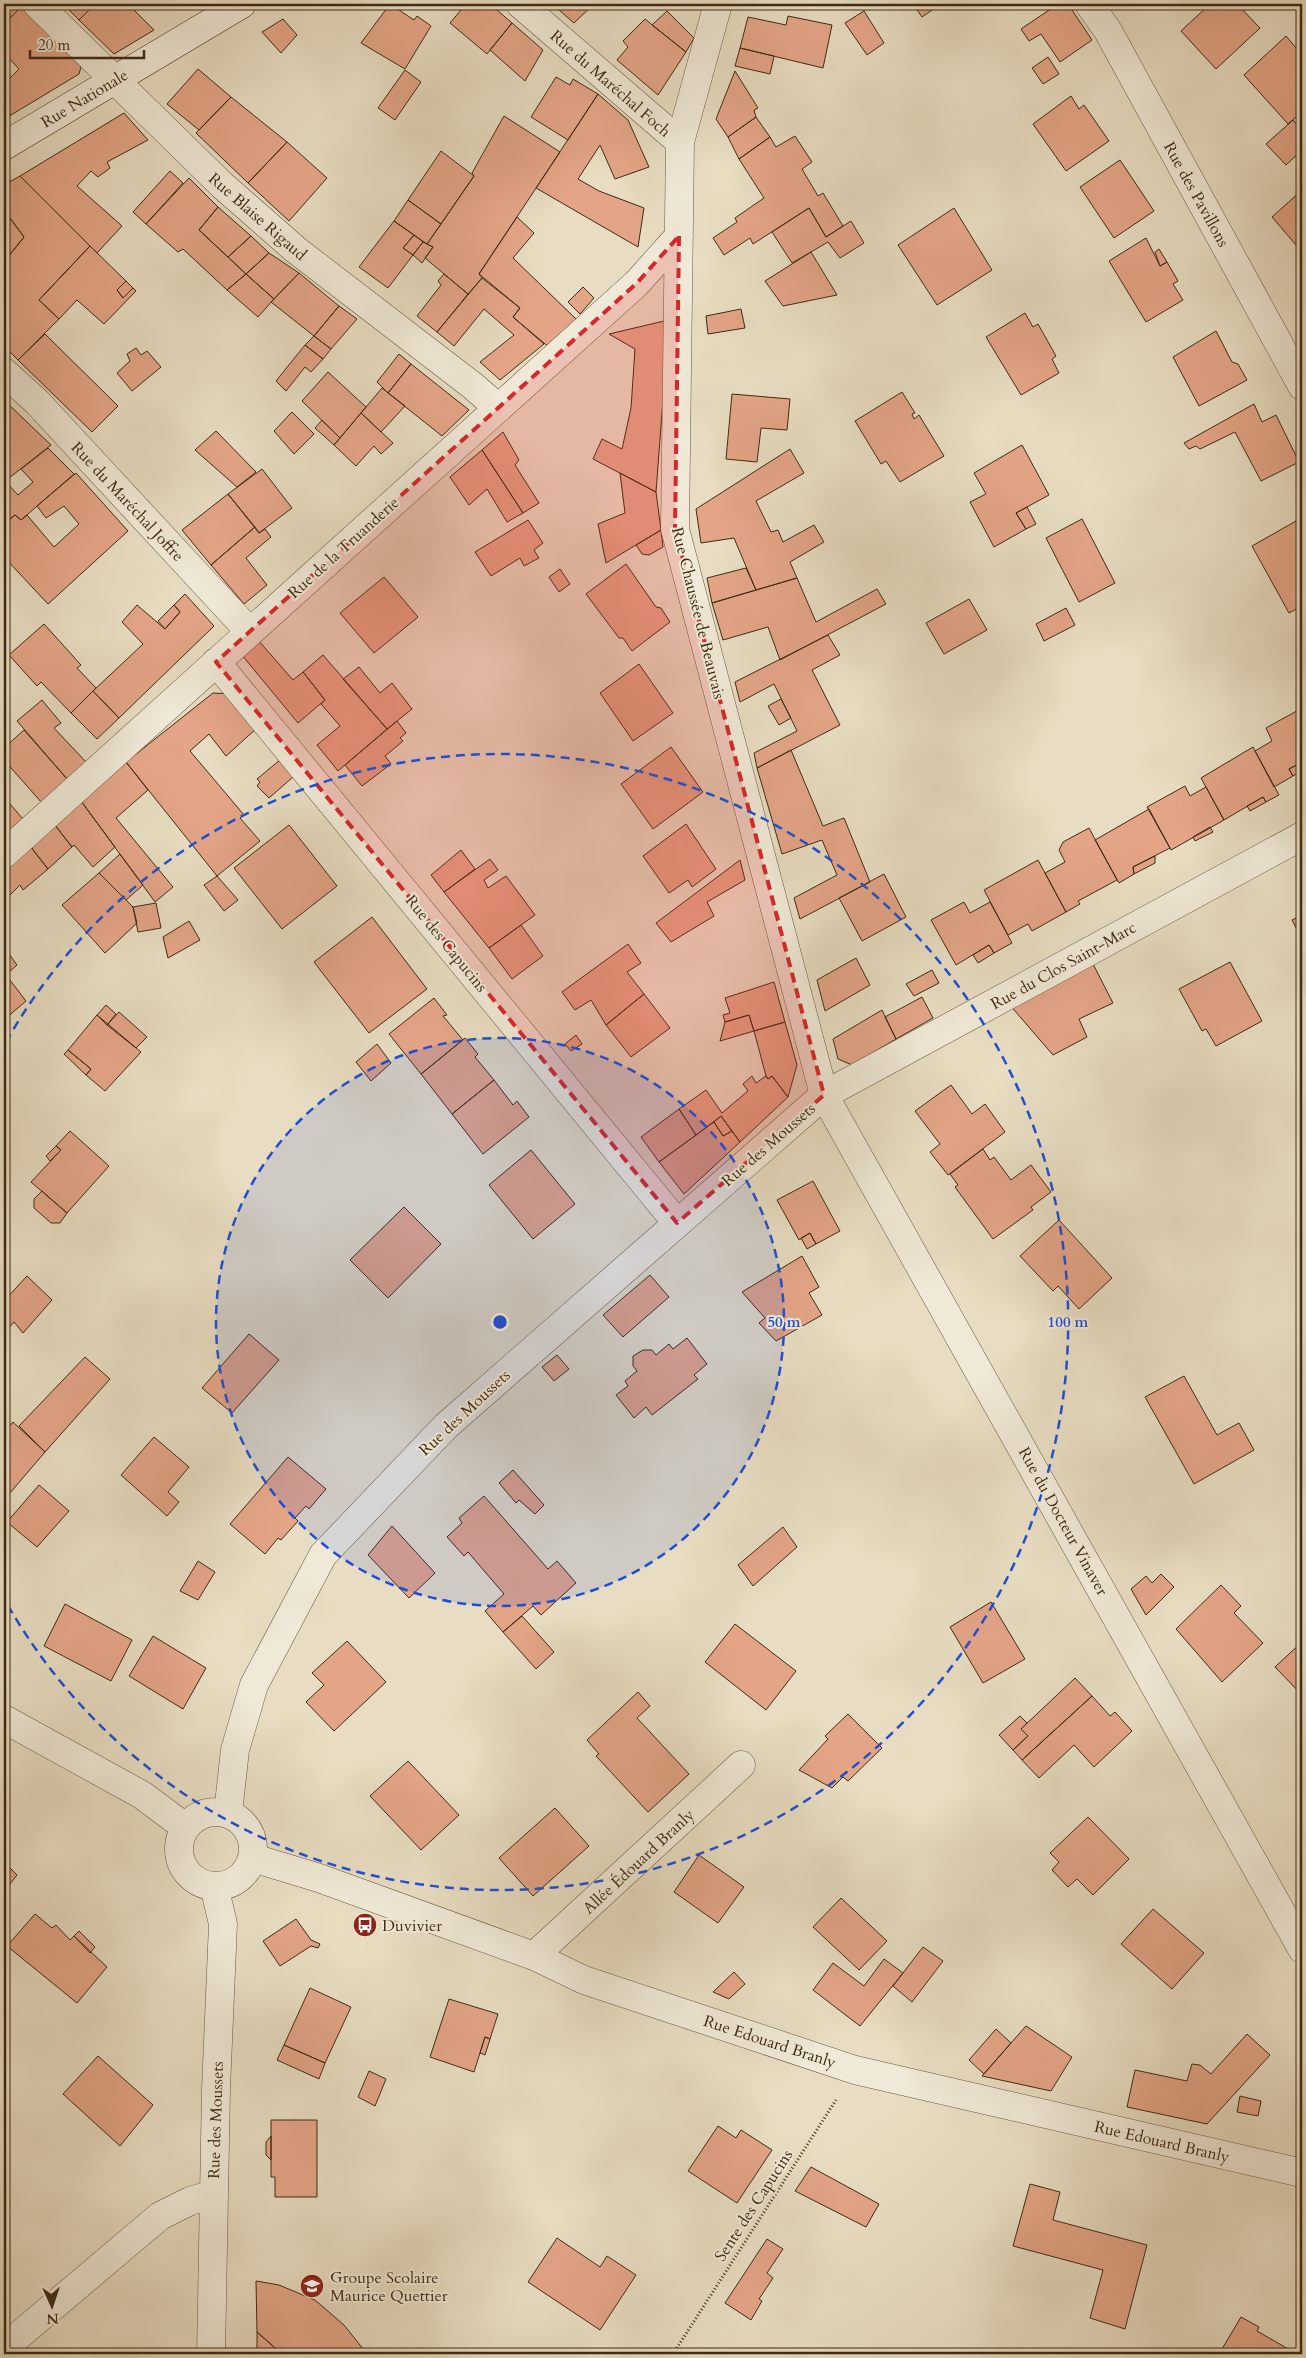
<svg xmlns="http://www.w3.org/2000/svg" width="1306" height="2358" font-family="Cardo,serif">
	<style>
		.building { fill: #e4a587; stroke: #3e2b13 }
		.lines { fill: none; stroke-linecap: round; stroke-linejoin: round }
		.minor-casing { stroke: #68583f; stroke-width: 29 }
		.secondary-casing { stroke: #3e2b13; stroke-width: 29 }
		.path { stroke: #3e2b13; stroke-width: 3; stroke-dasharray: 1 2.5; stroke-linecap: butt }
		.minor { stroke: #f0e9d7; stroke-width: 28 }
		.secondary { stroke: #f0e9d7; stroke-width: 28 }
		.marked { fill: #d62828; fill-opacity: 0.2; stroke: #d62828; stroke-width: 4; stroke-dasharray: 10 6; stroke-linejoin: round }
		.ring { fill: none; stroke: #1d4ed8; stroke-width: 2.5; stroke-dasharray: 9 6 }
		.labels { text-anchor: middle; stroke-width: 4; stroke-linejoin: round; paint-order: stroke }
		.street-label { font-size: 16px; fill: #3e2b13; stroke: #f0e9d7 }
		.poi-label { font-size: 16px; fill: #3e2b13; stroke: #f0e9d7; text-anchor: start }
		.centre { fill: #1d4ed8; stroke: #f0e9d7; stroke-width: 2.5 }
		.ring-label { font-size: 15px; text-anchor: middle; font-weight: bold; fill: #1d4ed8; stroke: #f0e9d7; stroke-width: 4; stroke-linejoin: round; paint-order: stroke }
	</style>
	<rect width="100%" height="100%" fill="#e8ddc2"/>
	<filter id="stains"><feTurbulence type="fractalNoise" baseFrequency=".004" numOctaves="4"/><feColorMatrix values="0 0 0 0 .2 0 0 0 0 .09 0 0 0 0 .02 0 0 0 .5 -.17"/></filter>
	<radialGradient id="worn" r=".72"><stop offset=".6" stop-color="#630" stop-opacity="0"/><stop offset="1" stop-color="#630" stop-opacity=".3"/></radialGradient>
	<path class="building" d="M4 4H18L21 7 4 24Z
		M63 4H95L79 20Z
		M95 4H128L154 30 114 54 79 20Z
		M390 4 414 20 417 16 431 26 405 69 361 43Z
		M466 4H490L512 23 487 54 450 23Z
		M552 4H594L574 23Z
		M913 4H941L922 17Z
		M1058 4H1068L1092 40 1060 62 1041 34 1029 41 1021 29Z
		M1210 4H1237L1260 28 1216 69 1181 31Z
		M21 7 81 67 79 74 11 115 4 107V84L19 69 4 53V24Z
		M667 11 694 38 686 52 652 25Z
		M864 11 884 43 867 55 845 23Z
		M788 16 832 25 823 68 740 48 748 17 786 25Z
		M283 19 297 35 281 53 262 32Z
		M645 19 686 52 658 95 617 60 628 47 623 41Z
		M512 23 543 50 525 81 490 50Z
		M1286 36 1302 55V112L1288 124 1244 75Z
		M740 48 774 56 770 74 735 66Z
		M1048 57 1059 74 1043 84 1032 68Z
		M198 69 231 97 199 130 167 104Z
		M405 70 421 82 395 120 378 108Z
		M735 71 758 108 754 110 756 117 728 137 716 119Z
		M556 77 570 85 573 79 598 94 568 140 531 117Z
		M598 94 628 120 649 167 615 179 600 145 578 179 599 191 644 208 638 247 536 188Z
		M1071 96 1079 109 1084 105 1109 141 1066 171 1033 124Z
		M231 97 287 142 248 183 196 133Z
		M4 107 11 115 4 119Z
		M124 113 148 140 107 162 110 168 98 177 91 171 77 186 122 226 97 253 20 176Z
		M504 116 560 152 479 274 482 278 468 294 425 258 433 247 427 244 474 176 472 173Z
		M756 117 770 137 739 159 728 137Z
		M1293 120 1302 131V150L1286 165 1266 144Z
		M795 136 812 162 802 169 818 196 823 193 843 226 826 237 809 208 753 244 750 238 724 255 713 238 737 222 735 218 764 198 739 159 770 137 776 147Z
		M287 142 327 178 289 221 248 183Z
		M441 151 474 176 441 224 408 200Z
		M1120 160 1154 211 1114 238 1080 187Z
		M170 171 183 183 146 224 133 212Z
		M20 176 90 246 39 300 59 319 18 360 4 346V262L24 237 4 210V185Z
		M189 178 218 207 199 230 246 274 227 290 183 249 178 252 146 224Z
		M1302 190V252L1272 217Z
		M408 200 441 224 427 244 394 221Z
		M218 207 251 236 228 257 199 230Z
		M809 208 826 237 851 221 864 243 840 258 828 242 792 263 772 232Z
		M954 208 992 270 937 305 898 245Z
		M4 210 24 237 4 262Z
		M517 217 534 233 513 258 576 319 551 349 513 317 520 308 479 274Z
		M394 221 414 235 403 248 413 255 388 288 359 267Z
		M414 235 423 242 413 255 403 248Z
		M251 236 269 253 246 274 228 257Z
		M1146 238 1160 266 1167 262 1178 281 1173 284 1183 300 1146 322 1109 261Z
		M423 242 433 247 422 263 413 255Z
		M90 246 126 281 117 290 123 298 133 288 136 291 104 324 77 300 59 319 39 300Z
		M1159 249 1167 262 1160 266 1155 252Z
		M811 252 837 295 783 306 765 281Z
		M269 253 299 273 274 299 246 274Z
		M299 273 339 306 314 336 271 302Z
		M246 274 274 299 258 317 227 290Z
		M444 274 468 294 437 332 417 316 441 285 438 281Z
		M482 278 520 308 513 317 544 344 500 380 480 362 514 335 484 309 454 346 437 332Z
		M126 281 133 288 123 298 117 290Z
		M583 287 594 298 580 314 568 302Z
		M339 306 357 319 331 349 314 336Z
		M741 309 745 328 708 334 706 316Z
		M1025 313 1033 327 1038 324 1056 356 1052 359 1059 373 1021 395 986 337Z
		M664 321 667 346 656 492 593 459 602 439 622 449 631 408 635 349 609 334Z
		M1216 331 1232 362 1238 364 1247 380 1199 406 1173 357Z
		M45 334 118 406 92 432 18 360Z
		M314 336 331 349 323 359 305 345Z
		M305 345 323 359 311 372 305 367 286 391 276 381Z
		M136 348 141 355 147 351 161 367 132 391 117 373 130 361 127 354Z
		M399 354 411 364 388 393 377 382Z
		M411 364 469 410 442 436 388 393Z
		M328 372 366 407 340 438 302 401Z
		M382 388 405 406 381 432 361 413Z
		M902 392 915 413 912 414 914 419 919 415 944 456 900 482 886 461 881 464 855 421Z
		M732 394 790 399 787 430 761 428 757 462 726 459Z
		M4 400 51 445 4 482Z
		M1254 404 1262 422 1276 415 1299 462 1261 481 1235 432 1200 449 1196 446 1189 449 1184 443Z
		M292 412 314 434 294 454 274 431Z
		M361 413 393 443 381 454 374 446 356 466 334 445Z
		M322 420 340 438 334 445 315 428Z
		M216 431 256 472 237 487 195 450Z
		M503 432 519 460 515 465 539 503 523 513 482 450Z
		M1022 445 1049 495 1016 513 1026 529 994 547 970 502 986 494 974 473Z
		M48 448 74 474 21 520 15 515 4 524V482L5 481 18 495 33 482 21 469Z
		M790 449 804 473 756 501 771 532 778 530 783 542 814 525 824 542 790 562 797 578 756 590 734 538 701 543 696 509Z
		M482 450 523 513 507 522 487 489 469 505 450 477Z
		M262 469 292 508 259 533 228 494Z
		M76 473 128 531 48 604 4 557V524L15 515 21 520 27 515 54 547 79 524 64 506 46 518 37 506Z
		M620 473 656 492 661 530 606 563 598 524 625 513Z
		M228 494 255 527 211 565 182 530Z
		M1027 507 1036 524 1026 529 1016 513Z
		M1082 519 1115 583 1079 602 1046 538Z
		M528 520 543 543 534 550 539 558 524 566 520 558 491 576 475 552Z
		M1296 521 1302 532V606L1289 613 1252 546Z
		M255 527 259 533 265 529 271 537 246 558 267 585 244 604 211 565Z
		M661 530 663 547 649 555 642 554 636 545Z
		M626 564 656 607 661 608 670 622 632 651 623 638H619L586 594Z
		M746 568 756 590 712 603 707 578Z
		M560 569 570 584 559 592 549 577Z
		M384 577 418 617 374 653 340 613Z
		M797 578 816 622 877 589 886 604 780 660 768 627 723 640 712 603Z
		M185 594 214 626 119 718 93 691 143 644 122 622 137 605 165 629 180 612 174 605Z
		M969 599 987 630 944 654 926 623Z
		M174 605 180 612 165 629 158 621Z
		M1066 608 1075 625 1044 641 1036 624Z
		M44 624 81 665 77 668 96 688 71 713 41 682 37 686 9 655Z
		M828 635 840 655 812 670 840 725 757 768 754 753 797 731 774 684 740 702 735 682Z
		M258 640 293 680 303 672 325 700 298 723 241 654Z
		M323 655 387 729 338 771 317 745 340 726 321 704 325 700 303 672Z
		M639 664 673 713 633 741 600 693Z
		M359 667 380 693 392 683 412 709 387 729 343 679Z
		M93 691 119 718 97 739 71 713Z
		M213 693 232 694 257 728 226 756 209 734 190 751 244 815 240 818 260 841 217 876 126 762Z
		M781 699 791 718 779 725 768 706Z
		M42 700 61 723 54 728 87 763 68 780 17 721Z
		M1302 708V762L1289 769 1293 776 1274 787 1255 751 1272 741 1266 728Z
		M397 721 406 733 400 738 403 741 385 756 391 764 362 786 345 765Z
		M24 730 68 780 42 803 4 760V748Z
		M671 747 703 792 653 829 621 784Z
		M1253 747 1279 795 1266 802 1263 797 1224 820 1201 778Z
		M791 750 823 826 844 818 870 882 800 919 794 898 837 875 822 840 782 854 757 768Z
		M280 760 293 777 269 798 257 786 260 782 257 779Z
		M126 762 148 790 116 818 173 887 155 902 81 801Z
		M1302 762V770L1293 776 1289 769Z
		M1185 786 1190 796 1206 787 1224 820 1171 850 1147 807Z
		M4 797 23 819 5 836 4 835Z
		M1263 797 1266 802 1250 811 1247 806Z
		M81 801 115 847 93 867 74 845 72 847 54 824Z
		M1149 809 1170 848 1133 867 1134 874 1119 883 1095 840Z
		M54 824 72 847 48 869 30 846Z
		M686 824 716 869 692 887 688 880 669 893 643 856Z
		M289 825 337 886 282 929 234 868Z
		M1210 827 1213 832 1195 841 1193 837Z
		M1089 828 1117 880 1078 901 1080 904 1066 912 1045 873 1065 862 1059 850 1063 842Z
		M30 846 48 869 23 890 20 885 4 901V868Z
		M461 850 475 869 444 892 431 875Z
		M120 854 143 885 126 900 99 873Z
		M1155 856V863L1134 874 1133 867Z
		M490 859 498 870 484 880 488 888 506 876 535 915 489 948 444 892Z
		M740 860 745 880 707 902 714 916 671 942 656 923Z
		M1038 860 1066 912 1032 931 1028 924 1008 935 984 890Z
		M99 873 133 907 137 923 105 953 62 905Z
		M884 874 906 917 862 941 839 898Z
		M217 876 238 900 224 911 204 885Z
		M964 902 970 913 990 902 1012 943 994 953 989 945 956 965 931 920Z
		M156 903 161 928 138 932 133 907Z
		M1302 915V939L1292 920Z
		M372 917 427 989 369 1033 314 962Z
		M189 921 200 940 168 958 163 937Z
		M521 925 543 956 512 979 489 948Z
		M628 944 641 963 627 972 644 994 606 1025 591 1000 575 1010 562 992Z
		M989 945 994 953 978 963 973 955Z
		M4 947 17 965 6 975 26 1001 4 1020Z
		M856 958 870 985 825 1011 817 980Z
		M1230 962 1262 1021 1216 1046 1206 1029 1202 1031 1179 989Z
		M1093 964 1113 1003 1079 1019 1087 1037 1053 1055 1009 1004Z
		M932 970 939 983 914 996 906 984Z
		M774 982 785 1022 754 1031 749 1015 725 1022 723 1015 730 1013 725 998Z
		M644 994 670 1028 631 1057 606 1025Z
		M922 997 933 1018 896 1039 885 1017Z
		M434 998 447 1015 443 1016 463 1040 421 1074 389 1034Z
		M106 1005 116 1014 107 1025 97 1015Z
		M882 1010 896 1039 852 1065 838 1059 833 1039Z
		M119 1012 147 1037 136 1048 107 1025Z
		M97 1015 141 1052 105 1091 86 1075 91 1069 68 1050Z
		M749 1015 754 1031 720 1041 725 1022Z
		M785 1022 797 1065 788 1097 772 1076 768 1079 766 1076 754 1031Z
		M576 1035 582 1044 571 1051 565 1044Z
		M465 1038 478 1054 475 1057 494 1080 452 1114 421 1074Z
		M377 1044 391 1063 371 1081 356 1062Z
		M68 1050 91 1069 86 1075 64 1054Z
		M752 1076 756 1083 766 1076 768 1079 772 1076 788 1097 740 1142 721 1116 696 1135 679 1109 706 1090 722 1113 748 1091 743 1084Z
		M494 1080 513 1105 517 1101 529 1117 483 1154 452 1114Z
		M951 1085 972 1114 985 1104 1005 1132 948 1175 930 1152 940 1144 915 1111Z
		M679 1109 696 1135 659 1162 641 1137Z
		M721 1116 732 1131 723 1136 714 1122Z
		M714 1122 723 1136 732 1131 740 1142 684 1194 659 1162Z
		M70 1131 109 1166 67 1213 31 1182 61 1150 56 1146Z
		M56 1146 61 1150 50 1161 46 1156Z
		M983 1149 990 1160 994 1157 1011 1180 1031 1165 1051 1192 1031 1207 1033 1210 993 1239 955 1187 958 1185 950 1174Z
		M531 1150 575 1204 533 1239 489 1185Z
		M813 1181 840 1231 816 1244 810 1233 799 1240 777 1200Z
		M42 1191 67 1213 60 1223H51L34 1208V1199Z
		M404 1207 441 1244 388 1298 350 1260Z
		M1059 1220 1112 1278 1079 1309 1058 1286 1053 1291 1020 1256Z
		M810 1233 816 1244 807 1249 801 1238Z
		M802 1256 819 1287 809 1293 822 1315 776 1341 759 1323 765 1318 742 1292Z
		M650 1275 669 1297 623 1337 603 1315Z
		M27 1276 52 1300 23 1333 14 1322 4 1333V1301Z
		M249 1334 279 1360 232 1413 202 1388Z
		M687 1338 707 1364 694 1375 698 1379 652 1415 646 1407 634 1418 616 1395 628 1386 625 1381 637 1371 633 1366V1356L643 1350H652L656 1355 669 1344 673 1349Z
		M557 1355 569 1369 554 1381 542 1367Z
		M85 1357 110 1379 45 1452 19 1426Z
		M1184 1376 1217 1435 1239 1423 1254 1450 1194 1484 1145 1397Z
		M13 1422 45 1452 4 1500V1433Z
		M154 1437 189 1467 168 1492 179 1502 167 1516 121 1475Z
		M288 1457 326 1489 309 1509 306 1506 295 1518 298 1521 281 1540 278 1538 265 1554 230 1524Z
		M513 1470 544 1505 535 1514 519 1500 516 1503 499 1483Z
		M39 1485 69 1511 37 1547 7 1522Z
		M484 1496 548 1569 557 1561 576 1583 541 1615 533 1606 503 1632 485 1611 504 1594 468 1552 464 1556 447 1537 462 1523 459 1518Z
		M392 1526 435 1573 409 1598 368 1555Z
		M783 1527 797 1547 753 1586 738 1565Z
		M198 1561 215 1572 198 1600 180 1591Z
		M1161 1574 1174 1587 1146 1615 1131 1589 1146 1576 1152 1583Z
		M1221 1585 1241 1606 1234 1613 1263 1643 1222 1682 1176 1629Z
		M991 1602 1025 1659 983 1683 950 1627Z
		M65 1604 132 1640 111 1681 44 1646Z
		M522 1616 554 1652 536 1669 503 1632Z
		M735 1624 796 1671 766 1710 705 1662Z
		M153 1636 206 1668 183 1709 129 1676Z
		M347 1641 386 1682 334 1731 306 1702 324 1685 312 1673Z
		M1302 1642V1695L1275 1667Z
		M1075 1678 1092 1696 1022 1760 1013 1750 1028 1736 1021 1729Z
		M638 1692 650 1706 637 1718 689 1774 648 1812 596 1756 599 1754 587 1740Z
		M1092 1696 1110 1716 1115 1712 1132 1731 1094 1767 1074 1745 1039 1778 1022 1760Z
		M848 1714 882 1748 848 1781 843 1777 832 1788 799 1770 828 1739 825 1736Z
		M1020 1716 1027 1723 1021 1729 1028 1736 1013 1750 999 1735Z
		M408 1761 459 1815 421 1850 370 1796Z
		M555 1808 589 1846 533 1896 499 1858Z
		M1088 1817 1129 1859 1093 1895 1077 1879 1068 1887 1052 1870 1059 1862 1050 1853Z
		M699 1855 744 1887 718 1923 674 1892Z
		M4 1862 17 1875 4 1892Z
		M841 1898 887 1941 859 1970 813 1927Z
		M1153 1909 1204 1953 1172 1989 1121 1944Z
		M35 1914 52 1928 56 1925 70 1940 74 1936 107 1967 77 2003 7 1946Z
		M296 1919 311 1940 320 1944 318 1948 311 1946 280 1966 263 1941Z
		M79 1931 95 1947 90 1953 74 1936Z
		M923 1947 943 1961 912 2002 893 1986Z
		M884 1959 903 1973 860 2026 813 1990 833 1963 864 1986Z
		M734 1972 745 1984 729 1999 713 1992Z
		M310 1988 351 2007 325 2063 284 2045Z
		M449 1999 498 2014 490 2039 485 2037 474 2072 430 2057Z
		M1026 2026 1072 2057 1051 2091 982 2076Z
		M996 2029 1011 2043 984 2074 969 2060Z
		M1247 2034 1270 2055 1207 2124 1127 2107 1135 2070 1187 2081 1192 2064 1200 2065 1211 2074Z
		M485 2037 490 2039 485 2055 480 2053Z
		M284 2045 325 2063 319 2079 277 2060Z
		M98 2056 153 2105 120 2146 63 2094Z
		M369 2071 386 2079 375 2106 358 2097Z
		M1240 2096 1261 2101 1258 2116 1237 2112Z
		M271 2120H317V2197H275V2177H271Z
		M718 2126 736 2138 741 2130 772 2150 737 2203 688 2171Z
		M271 2136V2160L266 2155V2142Z
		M811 2167 879 2204 866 2227 795 2191Z
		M1030 2184 1060 2192 1053 2220 1147 2245 1125 2329 1090 2318 1103 2270 1013 2246Z
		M557 2238 600 2267 607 2256 636 2275 600 2330 528 2282Z
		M767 2239 783 2249 767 2273 773 2278 759 2299 762 2301 751 2320 725 2303Z
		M256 2281 279 2285 315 2300 344 2325 367 2354H282L257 2332Z
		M1241 2317 1259 2327 1257 2331 1297 2354H1219Z
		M257 2332 282 2354H257Z"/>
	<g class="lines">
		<g class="minor-casing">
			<path id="minor" d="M37 4 222 185 296 250 473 386 497 407
				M520 4 680 142
				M718 4 680 142 675 529 824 1095 1302 1949
				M1089 4 1108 31 1302 386
				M4 372 37 402 250 632
				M216 662 677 1223
				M4 854 637 283 679 236
				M4 1719 142 1795 185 1827
				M179 1849a37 37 0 1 1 74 0a37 37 0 1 1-74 0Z
				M228 1813 235 1750 254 1685 323 1555 446 1426 824 1095 1302 836
				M253 1858 319 1878 534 1956 584 1980 855 2070 1302 2173
				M534 1956 741 1765
				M4 2348 160 2216 190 2201 213 2194
				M211 2354 216 2089 223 1924 214 1886"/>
		</g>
		<g class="secondary-casing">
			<path id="secondary" d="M4 146 242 4"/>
		</g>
		<path class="path" d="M673 2354 836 2100"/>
		<use href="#minor" class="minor"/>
		<use href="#secondary" class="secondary"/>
	</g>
	<path class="marked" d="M679 236 675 529 824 1095 677 1223 216 662 637 283Z"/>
	<circle cx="500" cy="1322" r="284" fill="#1d4ed8" fill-opacity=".12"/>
	<g class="ring">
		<circle cx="500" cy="1322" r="284"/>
		<path d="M6 1042A568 568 0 1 1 6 1602"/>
	</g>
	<defs>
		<g id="bus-disc" transform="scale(1.25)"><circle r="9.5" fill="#8f2418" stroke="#f0e9d7"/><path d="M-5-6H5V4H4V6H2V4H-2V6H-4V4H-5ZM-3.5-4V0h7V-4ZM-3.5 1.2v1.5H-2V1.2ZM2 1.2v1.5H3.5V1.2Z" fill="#fff"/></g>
		<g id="school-disc" transform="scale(1.25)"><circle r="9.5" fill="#8f2418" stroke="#f0e9d7"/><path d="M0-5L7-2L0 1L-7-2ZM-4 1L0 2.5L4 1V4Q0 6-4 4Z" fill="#fff"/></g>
	</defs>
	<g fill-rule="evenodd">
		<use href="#bus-disc" x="365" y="1925"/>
		<use href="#school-disc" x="312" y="2286"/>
	</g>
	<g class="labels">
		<g class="street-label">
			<text transform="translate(611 83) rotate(41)" y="6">Rue du Maréchal Foch</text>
			<text transform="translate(84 98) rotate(-31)" y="6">Rue Nationale</text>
			<text transform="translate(1197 194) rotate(61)" y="6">Rue des Pavillons</text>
			<text transform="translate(258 216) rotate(41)" y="6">Rue Blaise Rigaud</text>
			<text transform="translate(128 501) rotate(47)" y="6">Rue du Maréchal Joffre</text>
			<text transform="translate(343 547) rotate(-42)" y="6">Rue de la Truanderie</text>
			<text transform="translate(699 613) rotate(76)" y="6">Rue Chaussée de Beauvais</text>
			<text transform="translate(447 943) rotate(51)" y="6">Rue des Capucins</text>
			<text transform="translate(1063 965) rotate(-29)" y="6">Rue du Clos Saint-Marc</text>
			<text transform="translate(768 1144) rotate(-41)" y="6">Rue des Moussets</text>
			<text transform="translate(464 1412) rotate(-43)" y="6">Rue des Moussets</text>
			<text transform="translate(1064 1521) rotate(61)" y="6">Rue du Docteur Vinaver</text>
			<text transform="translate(638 1861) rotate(-43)" y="6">Allée Édouard Branly</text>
			<text transform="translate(770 2041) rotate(18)" y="6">Rue Edouard Branly</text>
			<text transform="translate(215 2120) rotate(-88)" y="6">Rue des Moussets</text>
			<text transform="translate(1162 2141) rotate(13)" y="6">Rue Edouard Branly</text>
			<text transform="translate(753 2205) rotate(-57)" y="6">Sente des Capucins</text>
		</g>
		<g class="poi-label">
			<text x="382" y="1931">Duvivier</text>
			<text x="330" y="2283">Groupe Scolaire<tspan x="330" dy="18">Maurice Quettier</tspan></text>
		</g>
	</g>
	<circle cx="500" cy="1322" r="8" class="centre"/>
	<g class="ring-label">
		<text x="784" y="1327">50 m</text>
		<text x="1068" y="1327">100 m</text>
	</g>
	<rect width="1306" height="2358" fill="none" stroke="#e8ddc2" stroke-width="20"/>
	<rect x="5" y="5" width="1296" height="2348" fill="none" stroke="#3e2b13" stroke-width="2.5"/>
	<rect x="10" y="10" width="1286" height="2338" fill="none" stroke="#3e2b13"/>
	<g transform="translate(52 2306) rotate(177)" stroke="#f0e9d7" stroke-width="4" paint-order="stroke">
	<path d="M0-4L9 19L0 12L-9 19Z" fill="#3e2b13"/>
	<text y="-8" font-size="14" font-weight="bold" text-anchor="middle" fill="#3e2b13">N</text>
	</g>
	<path d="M30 50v8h114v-8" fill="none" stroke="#3e2b13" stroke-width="2.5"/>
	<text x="38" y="50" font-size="15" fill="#3e2b13" stroke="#f0e9d7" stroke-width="4" paint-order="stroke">20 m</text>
	<rect width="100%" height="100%" filter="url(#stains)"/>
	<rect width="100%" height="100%" fill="url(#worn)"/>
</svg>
